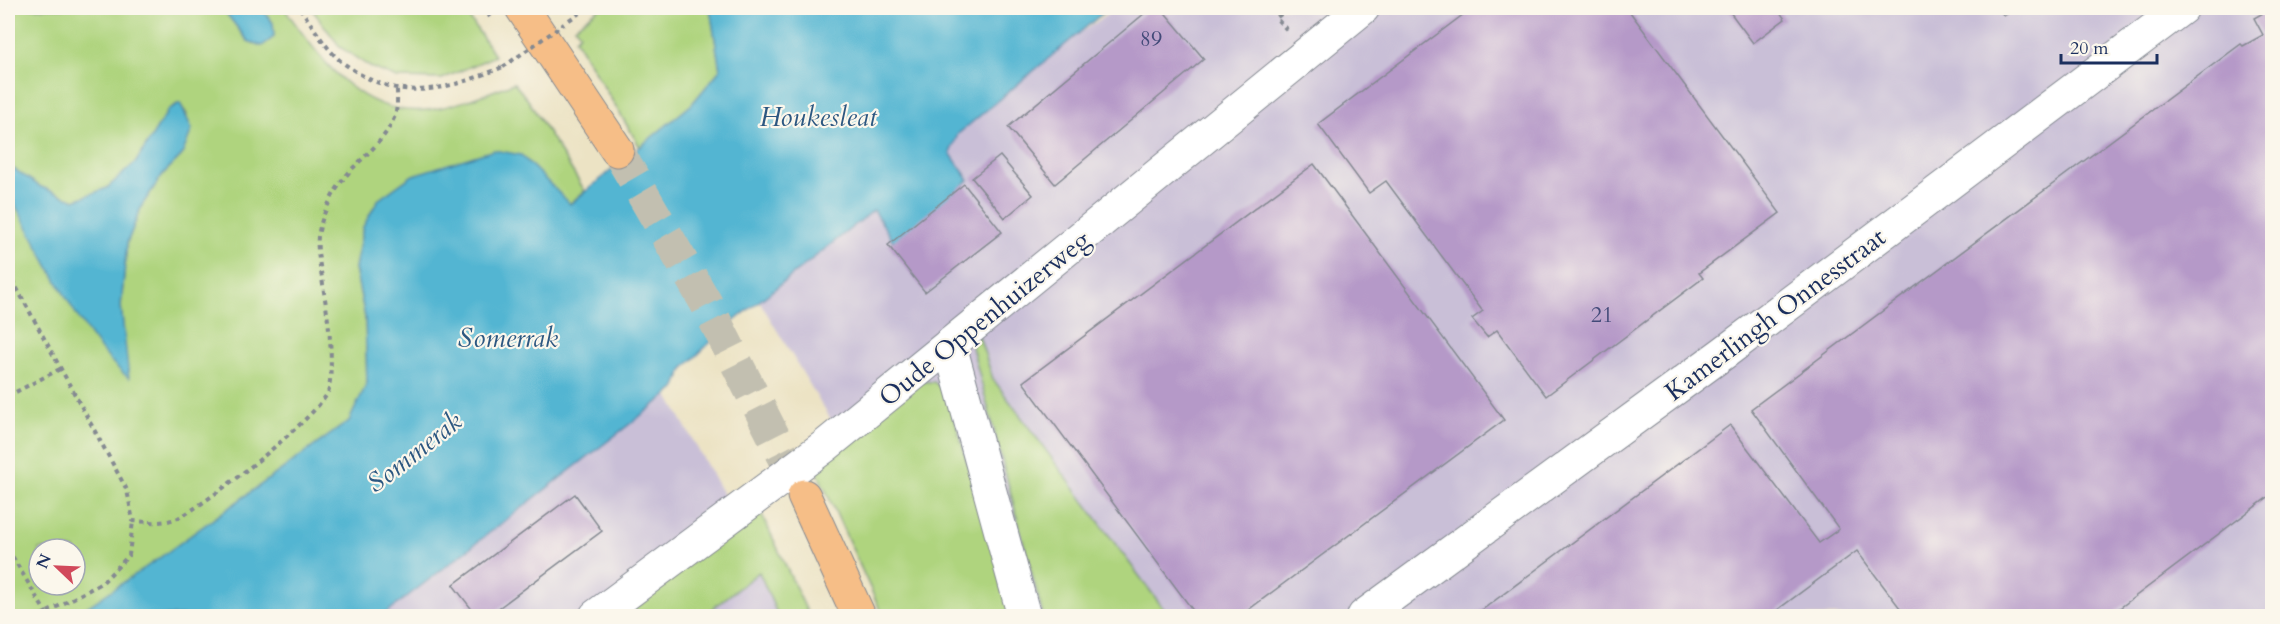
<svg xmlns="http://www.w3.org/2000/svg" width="2280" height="624" font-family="Cardo,serif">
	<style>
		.industrial { fill: #c9bfd7 }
		.green { fill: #afd47e; stroke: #65826e; stroke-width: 1.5; fill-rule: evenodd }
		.water { fill: #53b5d2; stroke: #377298; stroke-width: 1.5 }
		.building { fill: #b599c8 }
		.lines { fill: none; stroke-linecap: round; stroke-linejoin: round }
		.primary-tunnel { stroke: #c2bfb0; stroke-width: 33; stroke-dasharray: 33 16; stroke-linecap: butt }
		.street-casing { stroke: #848991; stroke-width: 35 }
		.primary-casing { stroke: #848991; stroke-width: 35 }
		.path { stroke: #848991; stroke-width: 4; stroke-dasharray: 4.5 4.5; stroke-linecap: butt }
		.street { stroke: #fff; stroke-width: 33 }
		.primary { stroke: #f6be87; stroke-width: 33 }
		.path-bridge { stroke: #848991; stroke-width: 4; stroke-dasharray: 4.5 4.5; stroke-linecap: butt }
		.labels { text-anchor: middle; stroke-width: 4.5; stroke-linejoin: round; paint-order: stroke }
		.number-label { font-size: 22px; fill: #424a78 }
		.street-label { font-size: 26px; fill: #1b2f5e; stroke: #fbf7ec }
		.water-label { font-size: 27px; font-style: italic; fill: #2c5781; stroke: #fbf7ec }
	</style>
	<rect width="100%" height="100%" fill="#fbf7ec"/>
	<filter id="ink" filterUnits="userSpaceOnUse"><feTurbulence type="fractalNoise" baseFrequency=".0167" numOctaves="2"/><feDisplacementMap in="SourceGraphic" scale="12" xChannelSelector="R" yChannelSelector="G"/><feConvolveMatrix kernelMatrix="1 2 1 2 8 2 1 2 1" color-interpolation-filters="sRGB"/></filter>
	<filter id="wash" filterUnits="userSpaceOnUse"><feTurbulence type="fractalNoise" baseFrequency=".008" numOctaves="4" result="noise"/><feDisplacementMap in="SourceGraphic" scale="24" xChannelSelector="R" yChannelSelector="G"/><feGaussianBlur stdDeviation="1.35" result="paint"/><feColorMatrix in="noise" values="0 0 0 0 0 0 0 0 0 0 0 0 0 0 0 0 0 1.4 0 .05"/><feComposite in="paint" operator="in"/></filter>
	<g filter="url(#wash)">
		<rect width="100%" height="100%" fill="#ece3c4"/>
		<path class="industrial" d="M1117 8H2272V616H949L751 287 938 129Z
			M655 372 773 584 786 616H342Z"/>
		<path class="green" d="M8 8H222L248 41 262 46 274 37 273 23 261 8H284C319 56 358 117 426 110 456 107 487 93 514 83L528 100 585 191 569 204 521 155 413 175 378 200 363 227 355 268 365 317 367 384 349 421 158 559 74 616H8V183L14 203 128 377 121 306 127 243 142 205 163 174 182 155 187 114 179 103 169 109 136 162 107 188 75 200 41 187 8 165ZM39 549H75V585H39Z
			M311 8H463L495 56 442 79 397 78 370 67 340 47Z
			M600 8H710L720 70 691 105 640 147 575 39 580 34 575 27Z
			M978 333 993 379 1169 616H1043L972 347Z
			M916 381 934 382 947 393 1013 616H883L813 463Z
			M758 506 809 616H778L759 572 703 616H626Z"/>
		<path class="water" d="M222 8H261L273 23 274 37 262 46 248 41Z
			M710 8H1109L958 134 950 153 969 180 896 246 874 210 723 330 683 369 675 389 382 616H74L158 559 349 421 367 383 365 317 355 268 363 227 378 200 413 175 494 150 521 155 570 204 691 105 720 70Z
			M180 103 192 129 182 155 163 174 142 205 127 243 121 306 129 378C83 342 44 255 14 203L8 183V165L41 187 75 200 107 188 136 162 169 109Z"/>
		<g id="blocks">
			<path class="building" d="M1151 8H1161L1204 59 1055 184 1008 127Z
				M1472 8H1627L1780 213 1699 273 1703 278 1546 396 1497 330 1487 337 1472 319 1483 311 1481 309 1386 181 1369 193 1318 124Z
				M1727 8H1777L1785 19 1753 43Z
				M1998 8H2016L2004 16Z
				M2272 8V494L2109 616H1906L1857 551 1769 616H1474L1730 425 1819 543 1839 529 1751 409 2241 44 2243 46 2263 35 2254 18Z
				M1000 156 1033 195 1005 218 972 178Z
				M1314 164 1504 420 1240 616H1197L1023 382Z
				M964 184 1002 232 925 292 888 245Z
				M575 494 602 531 488 616H477L453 585Z"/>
		</g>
	</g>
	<g filter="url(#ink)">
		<use href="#blocks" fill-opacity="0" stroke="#848991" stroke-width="1.5"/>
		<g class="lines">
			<path class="primary-tunnel" d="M617 150 706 303 804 496"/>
			<g class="street-casing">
				<path id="street" d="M950 346 1024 616
					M596 616 825 446 1363 8
					M1364 616 1725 352 2182 8"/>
			</g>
			<g class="primary-casing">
				<path id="primary" d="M522 8 617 150
					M804 496 859 616"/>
			</g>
			<path class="path" d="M300 8C311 23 327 51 342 62 398 105 444 91 503 67
				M483 8 490 17
				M569 20 587 8
				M1287 30 1276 18 1289 8
				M8 272 127 490 133 521C148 522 163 524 178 518 203 507 325 412 329 389 334 353 328 320 323 285 321 268 315 247 319 231 324 208 338 183 354 167 369 152 385 139 394 118 398 109 397 97 397 87
				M8 396 60 369
				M8 549 46 613
				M40 616 102 583 129 555 133 521"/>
			<use href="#street" class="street"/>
			<use href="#primary" class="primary"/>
			<path class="path-bridge" d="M503 67 564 24"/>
		</g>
	</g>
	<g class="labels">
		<g class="number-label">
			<text x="1151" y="46">89</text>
			<text x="1602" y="322">21</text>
		</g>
		<g class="street-label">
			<text transform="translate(1775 314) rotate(-37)" y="9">Kamerlingh Onnesstraat</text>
			<text transform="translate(984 318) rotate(-39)" y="9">Oude Oppenhuizerweg</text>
		</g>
		<g class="water-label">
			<text x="818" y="126">Houkesleat</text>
			<text x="508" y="347">Somerrak</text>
			<text transform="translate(414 452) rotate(-38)" y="9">Sommerak</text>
		</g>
	</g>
	<rect width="2280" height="624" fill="none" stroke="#fbf7ec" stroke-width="30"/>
	<g transform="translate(57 567) rotate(293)"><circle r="28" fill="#fbf7ec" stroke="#a1a7b3" stroke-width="1.5"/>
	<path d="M0-4.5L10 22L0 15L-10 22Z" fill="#d1495b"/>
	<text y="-9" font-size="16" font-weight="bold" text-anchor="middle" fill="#1b2f5e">N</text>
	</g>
	<path d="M2061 54v9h96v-9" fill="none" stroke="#1b2f5e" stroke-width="3"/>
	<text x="2070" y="54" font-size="18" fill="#1b2f5e" stroke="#fbf7ec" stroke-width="4.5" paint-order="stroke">20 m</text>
</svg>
